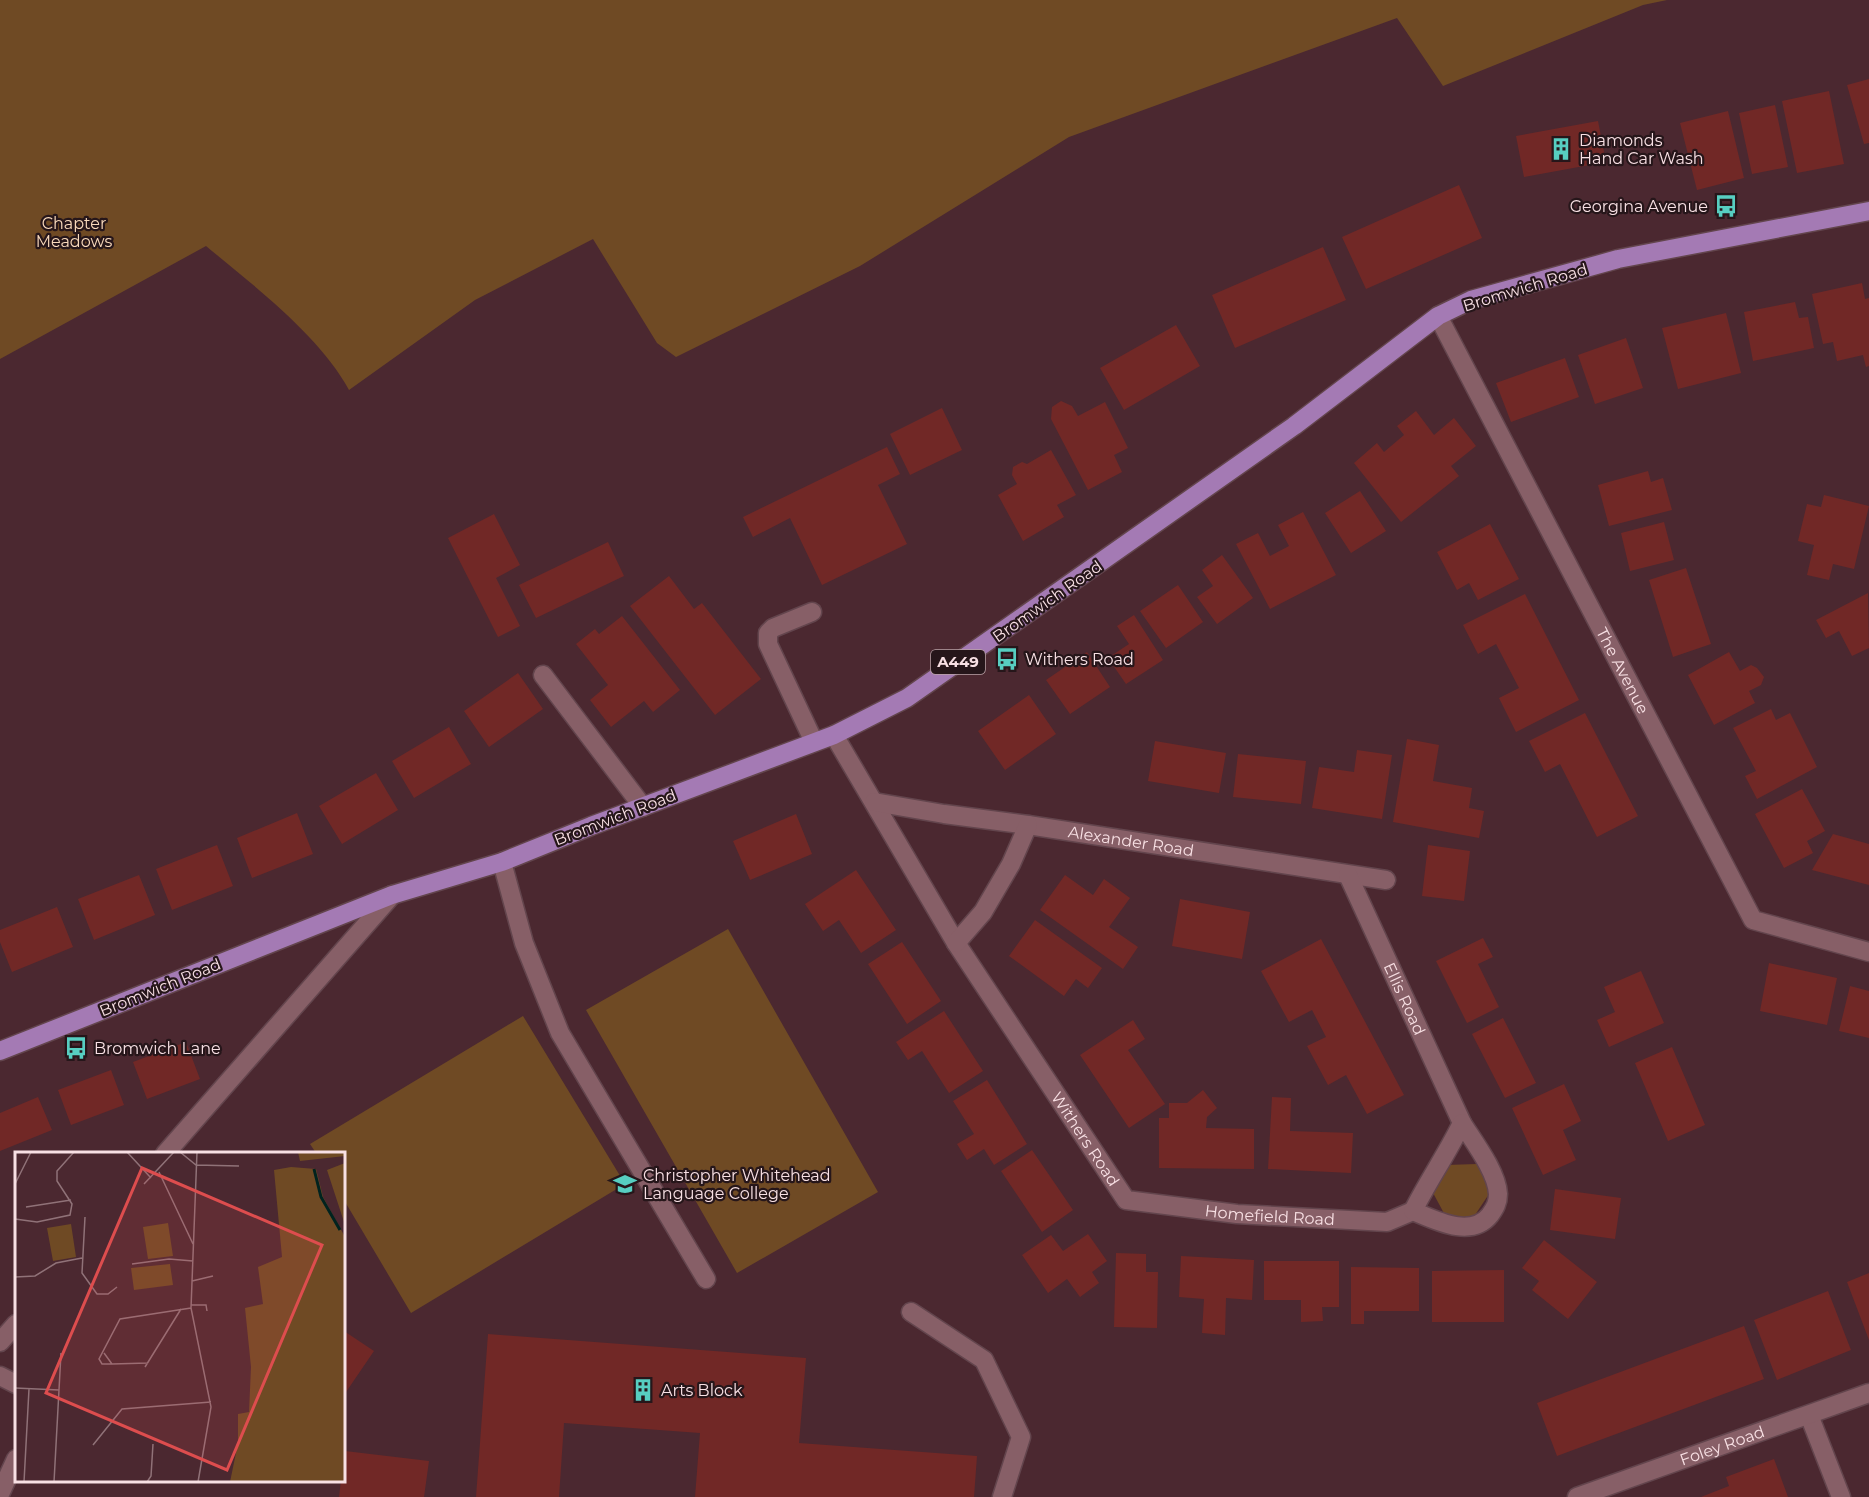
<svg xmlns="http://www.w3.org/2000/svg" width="1869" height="1497" font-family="Montserrat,sans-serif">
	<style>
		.green { fill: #6f4a24 }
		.building { fill: #712826 }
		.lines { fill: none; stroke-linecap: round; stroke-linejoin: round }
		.lane-casing { stroke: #63454d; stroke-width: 21 }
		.street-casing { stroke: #63454d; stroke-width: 21 }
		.primary-casing { stroke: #63454d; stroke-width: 21 }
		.lane { stroke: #875f67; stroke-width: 18 }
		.street { stroke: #875f67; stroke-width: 18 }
		.primary { stroke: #a47ab4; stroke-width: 18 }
		.labels { text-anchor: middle; stroke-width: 4.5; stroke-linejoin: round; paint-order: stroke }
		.shield { fill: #26161a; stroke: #b9a3a7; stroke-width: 1.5 }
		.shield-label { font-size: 15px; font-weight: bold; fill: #f8e0e4 }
		.poi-label { font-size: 16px; fill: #f8e0e4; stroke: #26161a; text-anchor: start }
		.park-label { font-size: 16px; fill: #fadabc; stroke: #26161a }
		.street-label { font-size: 16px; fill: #f8e0e4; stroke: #26161a }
		.inset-river { fill: none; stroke: #00231f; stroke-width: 3 }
		.inset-road { fill: none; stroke: #907278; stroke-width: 1.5 }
		.view { fill: #dd4d4e; fill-opacity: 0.15; stroke: #dd4d4e; stroke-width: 3 }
		.inset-edge { fill: none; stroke: #f8e0e4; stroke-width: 3 }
	</style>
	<rect width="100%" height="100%" fill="#4b2830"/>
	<path class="green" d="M0 0H1667L1643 5 1443 86 1397 18 1069 137 860 266 676 357 657 343 593 239 475 300 349 390C320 336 253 285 206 246L0 359Z
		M728 929 878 1192 737 1273 586 1010Z
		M523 1016 625 1184 411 1313 344 1200V1154L316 1153 310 1144Z
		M1477 1164 1491 1191 1473 1218 1446 1217 1432 1191 1446 1165Z"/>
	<path class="building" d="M1869 79V143L1864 144 1847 85Z
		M1829 91 1844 164 1797 173 1782 101Z
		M1775 105 1788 167 1752 174 1739 113Z
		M1728 111 1744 178 1697 190 1680 123Z
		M1598 121 1606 162 1524 177 1516 136Z
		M1459 185 1482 238 1366 289 1342 237Z
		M1323 247 1346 300 1235 348 1212 295Z
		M1862 283 1865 299 1869 298V366L1866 367 1863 355 1837 361 1833 342 1823 344 1812 294Z
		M1795 302 1799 318 1808 317 1814 348 1753 361 1744 312Z
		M1726 313 1741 373 1678 389 1662 328Z
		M1176 325 1200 366 1124 410 1100 368Z
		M1626 338 1643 388 1595 404 1578 355Z
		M1565 358 1579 397 1511 422 1496 383Z
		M1061 401 1072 406 1078 416 1105 402 1128 448 1114 455 1122 472 1088 490 1051 419 1052 407Z
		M942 408 962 450 910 475 890 434Z
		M1416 411 1434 435 1454 418 1476 446 1451 466 1459 476 1401 522 1354 463 1377 443 1384 452 1404 435 1397 426Z
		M887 447 900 474 878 485 907 544 822 585 790 518 753 537 743 517Z
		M1051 450 1076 495 1057 505 1064 517 1023 541 998 495 1017 484 1012 475 1013 467 1022 462 1027 464Z
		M1648 471 1651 482 1663 478 1672 510 1609 526 1598 485Z
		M1360 491 1386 531 1351 553 1325 513Z
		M1824 495 1869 506 1854 569 1833 564 1829 580 1807 575 1814 545 1798 541 1807 504 1821 507Z
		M1303 512 1336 575 1270 609 1236 544 1258 533 1270 556 1289 546 1278 525Z
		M494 514 520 565 496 578 520 626 498 637 448 538Z
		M1664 522 1674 560 1630 571 1621 533Z
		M1490 524 1519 579 1478 600 1469 583 1457 590 1437 552Z
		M608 542 624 576 536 618 519 585Z
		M1222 555 1253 598 1217 624 1197 597 1213 586 1202 570Z
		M1686 568 1711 644 1673 657 1649 580Z
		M669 576 694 609 702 603 761 679 715 715 630 606Z
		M1178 585 1203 622 1166 648 1140 611Z
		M1868 593 1869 648 1852 656 1839 631 1826 638 1816 620Z
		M1525 594 1579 700 1516 732 1499 698 1519 688 1496 644 1478 654 1463 625Z
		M1134 615 1163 660 1126 684 1108 658 1129 644 1117 626Z
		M622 616 680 690 653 712 644 701 611 727 590 700 608 685 576 644 595 629 599 634Z
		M1087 652 1110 687 1070 714 1046 680Z
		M1729 652 1740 671 1751 665 1757 668 1764 677 1761 685 1749 691 1755 703 1714 725 1688 675Z
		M518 673 543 709 489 747 464 711Z
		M1029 695 1056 734 1005 770 978 731Z
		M1771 709 1776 720 1790 713 1817 767 1757 799 1745 776 1756 771 1733 728Z
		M1585 713 1638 816 1597 837 1560 764 1545 772 1529 741Z
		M449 727 471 764 414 798 392 761Z
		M1407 739 1439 745 1433 781 1472 788 1469 808 1484 811 1479 838 1393 822Z
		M1155 741 1226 753 1219 793 1148 781Z
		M1357 750 1392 755 1382 819 1312 808 1319 767 1354 772Z
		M1238 754 1306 761 1301 804 1233 797Z
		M376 773 398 810 342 844 319 806Z
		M1802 789 1825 831 1807 841 1813 853 1784 868 1755 814Z
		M297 813 313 854 252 878 237 838Z
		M796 814 812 854 750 880 733 841Z
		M1833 834 1869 844V885L1812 870Z
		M217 845 233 886 172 910 156 869Z
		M1428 845 1470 851 1464 901 1422 896Z
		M856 870 896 930 861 953 839 920 823 931 805 904Z
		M139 875 155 915 94 940 78 899Z
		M1065 875 1093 895 1104 879 1130 898 1109 927 1138 947 1123 969 1040 910Z
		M1180 899 1250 912 1242 959 1172 946Z
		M57 907 73 947 12 972 0 942V930Z
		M1035 920 1102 968 1088 988 1076 979 1064 996 1009 956Z
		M1483 938 1493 957 1478 964 1499 1007 1467 1023 1436 961Z
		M1321 939 1404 1095 1367 1114 1346 1075 1328 1085 1307 1046 1326 1037 1312 1010 1289 1022 1261 971Z
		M902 942 941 1001 907 1024 868 964Z
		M1769 963 1837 978 1827 1025 1760 1011Z
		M1641 971 1664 1023 1609 1047 1597 1020 1615 1012 1604 987Z
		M1850 986 1869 991V1038L1839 1031Z
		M944 1011 983 1071 949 1093 922 1051 908 1060 896 1042Z
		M1503 1018 1536 1083 1505 1098 1472 1034Z
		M1133 1020 1145 1039 1128 1050 1165 1104 1129 1128 1080 1055Z
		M186 1042 200 1079 147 1099 133 1062Z
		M1672 1047 1705 1125 1668 1141 1635 1063Z
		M111 1070 124 1105 71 1125 58 1090Z
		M987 1080 1027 1144 994 1165 984 1149 967 1160 957 1144 974 1134 953 1101Z
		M1564 1084 1581 1121 1563 1130 1576 1160 1543 1175 1512 1108Z
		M1203 1090 1217 1108 1207 1117 1206 1128 1254 1129V1169L1159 1168V1118H1169V1103H1187Z
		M38 1097 52 1130 0 1151V1113Z
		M1272 1097 1291 1098 1290 1131 1353 1133 1351 1173 1268 1169Z
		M1032 1150 1073 1210 1042 1232 1001 1171Z
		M1555 1189 1621 1198 1615 1239 1550 1230Z
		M1088 1234 1107 1261 1092 1272 1099 1283 1080 1297 1067 1279 1048 1293 1022 1255 1051 1235 1063 1251Z
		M1544 1240 1597 1282 1568 1319 1532 1290 1539 1281 1522 1268Z
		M1116 1253 1146 1254V1272H1158L1157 1328 1114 1327Z
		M1181 1256 1254 1260 1252 1300 1226 1298 1225 1335 1202 1333 1204 1299 1179 1297Z
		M1264 1261H1339V1307H1322L1323 1321 1301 1322V1300H1264Z
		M1351 1267 1419 1268V1311H1364V1324H1351Z
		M1504 1270V1322H1432V1271Z
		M1869 1273V1340L1847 1282Z
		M1828 1291 1851 1350 1777 1380 1754 1320Z
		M1744 1326 1764 1379 1557 1456 1537 1403Z
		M344 1331 374 1351 344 1395Z
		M488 1334 806 1358 799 1443 977 1456 974 1497H695L700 1433 564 1423 559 1497H476Z
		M345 1451 429 1461 424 1497H339L341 1480H344Z
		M1774 1459 1788 1497H1701L1729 1486 1726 1477Z"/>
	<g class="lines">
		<g class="lane-casing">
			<path id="lane" d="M812 612 773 628 768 633V644L814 742
				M543 675 643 807
				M502 862 524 943 560 1033 706 1279
				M911 1312 984 1360 1021 1437 1002 1497
				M0 1494 16 1459"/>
		</g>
		<g class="street-casing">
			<g id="street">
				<path id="s1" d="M1438 316 1753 920 1869 952"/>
				<path id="s2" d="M834 735 956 943 1126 1200 1237 1214 1387 1222 1413 1211"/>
				<path id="s3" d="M874 802 944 814 1028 825 1386 880"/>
				<path id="s4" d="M1348 875 1462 1123"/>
				<path d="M956 943 983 912 1011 864 1028 825"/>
				<path d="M1462 1123C1474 1142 1497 1172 1498 1194 1498 1203 1495 1208 1490 1215 1471 1239 1435 1220 1413 1211 1428 1181 1447 1154 1462 1123Z"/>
				<path d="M165 1154 392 895"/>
				<path d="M0 1342 16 1324"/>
				<path d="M0 1376 16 1384"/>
				<path d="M1809 1415 1841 1497"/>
				<path id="s5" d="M1577 1497 1869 1393"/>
			</g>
		</g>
		<g class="primary-casing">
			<path id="primary" d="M0 1051 392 895 502 862 591 826 834 735 907 698 1294 426 1438 316 1471 300 1618 259 1869 211"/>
		</g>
		<use href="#lane" class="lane"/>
		<use href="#street" class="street"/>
		<use href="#primary" class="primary"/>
	</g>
	<defs>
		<g id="building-bare" transform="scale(1.8)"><path d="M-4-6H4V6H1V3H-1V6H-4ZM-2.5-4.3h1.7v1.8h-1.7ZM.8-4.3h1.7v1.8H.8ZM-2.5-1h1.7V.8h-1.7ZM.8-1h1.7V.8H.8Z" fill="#57cec1" stroke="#26161a" stroke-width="2.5" paint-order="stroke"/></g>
		<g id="bus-bare" transform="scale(1.8)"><path d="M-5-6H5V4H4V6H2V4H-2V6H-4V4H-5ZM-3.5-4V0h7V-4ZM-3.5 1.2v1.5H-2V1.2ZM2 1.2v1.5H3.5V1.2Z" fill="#57cec1" stroke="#26161a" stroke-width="2.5" paint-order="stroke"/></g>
		<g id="school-bare" transform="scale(1.8)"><path d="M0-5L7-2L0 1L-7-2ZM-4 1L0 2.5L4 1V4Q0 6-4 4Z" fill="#57cec1" stroke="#26161a" stroke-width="2.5" paint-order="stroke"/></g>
	</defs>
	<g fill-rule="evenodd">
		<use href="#building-bare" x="1561" y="149"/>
		<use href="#bus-bare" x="1726" y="206"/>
		<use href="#bus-bare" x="1007" y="659"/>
		<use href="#bus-bare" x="76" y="1048"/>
		<use href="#school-bare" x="625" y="1184"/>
		<use href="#building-bare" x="643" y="1390"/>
	</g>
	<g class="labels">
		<rect class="shield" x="931" y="650" width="54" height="24" rx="4.5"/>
		<g class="shield-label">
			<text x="958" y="667">A449</text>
		</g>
		<g class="poi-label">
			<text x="1579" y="146">Diamonds<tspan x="1579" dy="18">Hand Car Wash</tspan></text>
			<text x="1708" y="212" text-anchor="end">Georgina Avenue</text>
			<text x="1025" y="665">Withers Road</text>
			<text x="94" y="1054">Bromwich Lane</text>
			<text x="643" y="1181">Christopher Whitehead<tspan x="643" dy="18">Language College</tspan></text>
			<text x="661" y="1396">Arts Block</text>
		</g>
		<g class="park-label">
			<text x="74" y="229">Chapter<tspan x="74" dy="18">Meadows</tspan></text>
		</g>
		<g class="street-label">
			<text transform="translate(1525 287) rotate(-17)" y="6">Bromwich Road</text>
			<text transform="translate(1047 601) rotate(-35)" y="6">Bromwich Road</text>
			<text dy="6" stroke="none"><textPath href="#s1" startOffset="400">The Avenue</textPath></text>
			<text transform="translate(615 817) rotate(-21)" y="6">Bromwich Road</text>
			<text dy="6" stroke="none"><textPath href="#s3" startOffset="260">Alexander Road</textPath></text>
			<text transform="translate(160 987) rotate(-22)" y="6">Bromwich Road</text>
			<text dy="6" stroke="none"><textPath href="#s4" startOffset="136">Ellis Road</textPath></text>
			<text dy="6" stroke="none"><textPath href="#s2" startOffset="476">Withers Road</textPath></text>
			<text dy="6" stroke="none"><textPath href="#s2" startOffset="694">Homefield Road</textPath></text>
			<text dy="6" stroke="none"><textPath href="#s5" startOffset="154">Foley Road</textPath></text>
		</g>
	</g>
	<g transform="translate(15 1152)">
		<rect width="330" height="330" fill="#4b2830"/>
		<path d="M283 0H330V4L285 9ZM330 11V73L312 18ZM276 15 301 17 308 45 330 85V330H215L223 291V262L234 260 236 215 230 156 248 152 243 115 267 105 259 18ZM153 71 158 104 133 107 128 75ZM56 72 61 105 38 109 32 76ZM155 112 158 133 119 138 116 116Z" fill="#6f4a24"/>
		<path class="inset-river" d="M299 17 306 45 325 78"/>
		<path class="inset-road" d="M112 0 136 26M165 0 181 13 224 14M182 0 176 156 196 255 183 330M144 20 178 92M0 32 16 0M129 32 159 0M11 55 56 48M70 65 67 121 82 142H93L102 135M0 67 22 70 55 63 57 52 42 29V19L59 0M117 112 154 107 178 109M0 125 20 124 41 111 67 106M177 129 198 124M176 153H191L192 159M89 201 97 212H87L84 207 105 167 176 156M97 212 133 211M130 215 166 157M0 236 44 238M78 293 107 257 196 250M9 330 14 237M39 330 46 201M132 330 136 324 138 292"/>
		<path class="view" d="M127 16 307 93 212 318 31 241Z"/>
		<rect width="330" height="330" class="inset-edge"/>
	</g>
</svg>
